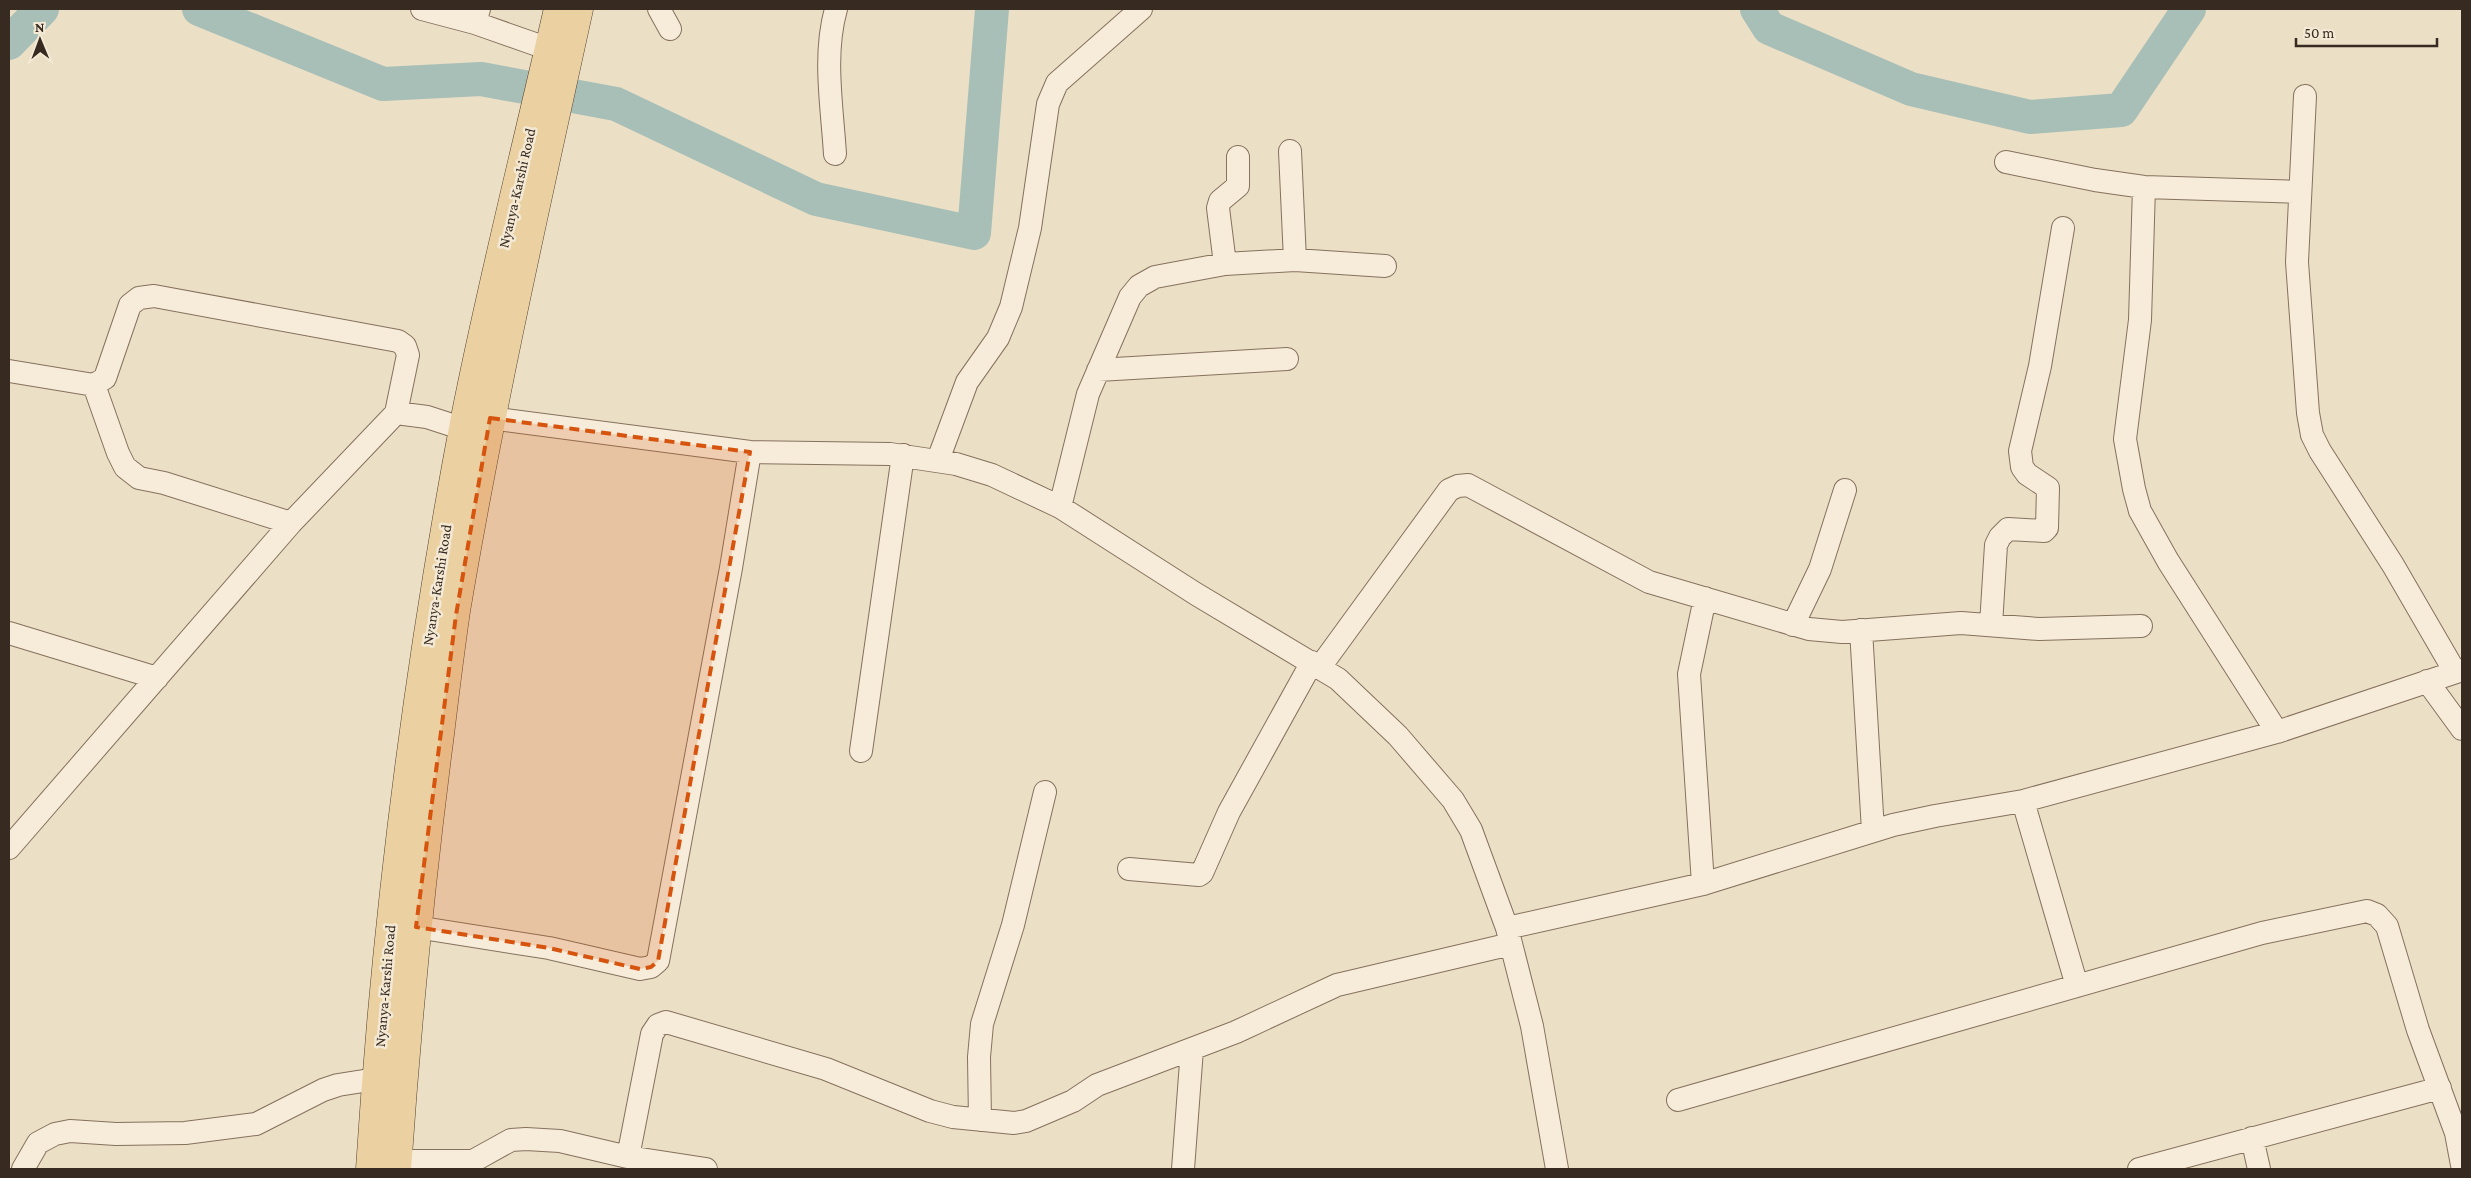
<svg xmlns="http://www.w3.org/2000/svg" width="2471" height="1178" font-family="'Crimson Pro',serif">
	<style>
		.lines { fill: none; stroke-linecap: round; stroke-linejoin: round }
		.river { stroke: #a7bfb7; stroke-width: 34 }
		.minor-casing { stroke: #85715d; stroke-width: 24 }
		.major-casing { stroke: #544031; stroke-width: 29 }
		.minor { stroke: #f6ecd9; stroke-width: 22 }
		.major { stroke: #ebd1a1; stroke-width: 28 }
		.marked { fill: #d6540e; fill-opacity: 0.2; stroke: #d6540e; stroke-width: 4; stroke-dasharray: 10 6; stroke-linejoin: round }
		.labels { text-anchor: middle; stroke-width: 5; stroke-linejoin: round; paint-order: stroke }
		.street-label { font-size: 15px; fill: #372a20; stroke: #f3e9d5 }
	</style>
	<rect width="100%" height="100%" fill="#ebdfc6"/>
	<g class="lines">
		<path class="river" d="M199 9 383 84 481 79 616 104 816 199 974 233 992 9
			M1757 9 1769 28 1911 89 2030 117 2121 110 2189 9
			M9 43 42 9"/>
		<g class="minor-casing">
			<path id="minor" d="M422 9 475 23
				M479 9 475 23 549 49
				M659 9 670 29
				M2305 96 2297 262 2308 413 2312 435 2320 451 2393 565 2455 672
				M1290 151 1295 260
				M835 154C832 106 823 55 836 9
				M2006 162 2095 180 2144 187 2300 192
				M2144 187 2140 320 2125 439 2134 489 2140 511 2168 561 2277 732
				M1225 264 1218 208 1220 201 1238 186V157
				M1098 370 1287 359
				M9 371 94 385 105 378 130 305 139 298 154 296 398 341 405 346 408 355 396 413
				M94 385 118 453 125 467 139 478 164 483 291 523
				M490 418 750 452 890 454 956 464 992 475 1060 507 1196 594 1338 679 1398 736 1453 800 1471 830 1507 928 1532 1026 1557 1169
				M938 460 967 382 998 338 1011 307 1030 228 1048 104 1057 83 1141 9
				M1060 507 1088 394 1130 297 1139 286 1155 277 1225 264 1295 260 1385 266
				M1793 625 1820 569 1845 490
				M1991 625 1996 545 2000 537 2008 529 2044 531 2047 528 2048 488 2027 474 2022 467 2020 451 2040 366 2063 228
				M1861 630 1873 831
				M9 633 157 678
				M1320 667 1449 490 1458 486 1468 485 1649 582 1809 629 1842 632 1961 623 2039 629 2141 626
				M2427 681 2462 729
				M861 751 903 455
				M2023 801 2077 986
				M9 848 291 523 396 413 427 417 464 429
				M1129 869 1199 875 1202 873 1229 812 1312 662
				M1703 884 1689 674 1705 598
				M416 927 549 948 640 969 651 967 658 961 731 568 750 452
				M1507 928 1703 884 1893 825 1935 816 2023 801 2277 732 2462 670
				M1678 1100 2262 933 2367 911 2377 915 2387 926 2418 1030 2456 1133 2462 1165
				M980 1120 979 1057 982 1024 1013 925 1045 792
				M2252 1138 2259 1169
				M628 1157 652 1034 658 1025 666 1022 826 1069 930 1111 953 1117 1014 1123 1026 1121 1073 1101 1097 1085 1236 1032 1337 985 1511 944
				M397 1161H473L511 1140 526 1139 560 1141 628 1157 706 1169
				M23 1169 38 1143 55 1134 70 1131 116 1134 185 1133 256 1124 323 1090 338 1085 376 1079
				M1183 1169 1192 1049
				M2139 1169 2440 1088"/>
		</g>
		<g class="major-casing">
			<path id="major" d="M370 1169C386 917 418 666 465 418 492 281 527 145 558 9
				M397 1169C407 1024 421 879 440 734 445 693 450 652 456 611 490 409 535 209 579 9"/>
		</g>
		<use href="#minor" class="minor"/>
		<use href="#major" class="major"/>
	</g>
	<path class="marked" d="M490 418 750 452 658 961 651 967 640 969 549 948 416 927 456 615Z"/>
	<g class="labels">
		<g class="street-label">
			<text transform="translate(517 188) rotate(-77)" y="5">Nyanya-Karshi Road</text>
			<text transform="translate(437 585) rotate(-81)" y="5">Nyanya-Karshi Road</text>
			<text transform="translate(385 986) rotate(-85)" y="5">Nyanya-Karshi Road</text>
		</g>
	</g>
	<rect width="2471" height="1178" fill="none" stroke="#372a20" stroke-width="20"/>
	<g transform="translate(40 40) rotate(359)" stroke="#f3e9d5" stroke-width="4" paint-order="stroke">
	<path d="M0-4L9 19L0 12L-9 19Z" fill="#372a20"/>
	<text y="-8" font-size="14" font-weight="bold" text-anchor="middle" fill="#372a20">N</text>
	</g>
	<path d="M2296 38v8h141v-8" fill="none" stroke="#372a20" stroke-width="2.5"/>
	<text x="2304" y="38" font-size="15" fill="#372a20" stroke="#f3e9d5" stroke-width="4" paint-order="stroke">50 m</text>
</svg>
